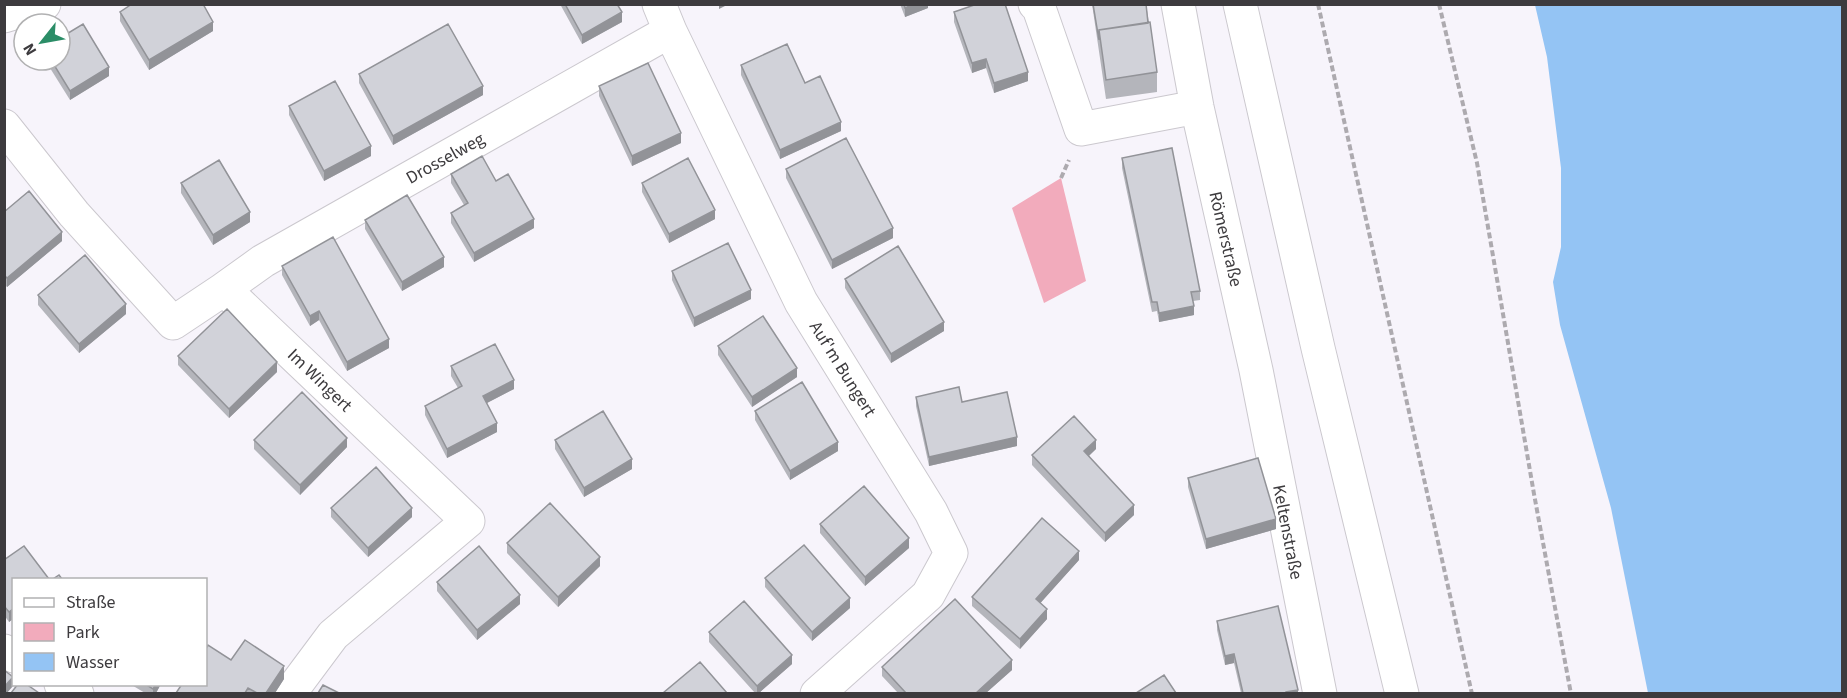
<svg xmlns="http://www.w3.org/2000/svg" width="1847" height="698" font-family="'Source Sans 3',sans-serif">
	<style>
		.green { fill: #f2abbc }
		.water { fill: #94c4f4 }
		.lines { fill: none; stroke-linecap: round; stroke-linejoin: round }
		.minor-casing { stroke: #cbc8ce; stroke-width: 35 }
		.path { stroke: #adaaaf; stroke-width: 4; stroke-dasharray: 6 3; stroke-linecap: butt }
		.minor { stroke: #fff; stroke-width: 33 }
		.wall { fill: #b4b5bb }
		.shaded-wall { fill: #929398 }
		.building { fill: #d1d2d9; stroke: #929398; stroke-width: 1.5 }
		.labels { text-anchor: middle; stroke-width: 6; stroke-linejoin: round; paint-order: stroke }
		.street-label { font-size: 18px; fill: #3d3b3e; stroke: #fff }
	</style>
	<rect width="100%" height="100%" fill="#f7f4fb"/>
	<path class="green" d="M1061 178 1086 281 1044 303 1012 208Z"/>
	<path class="water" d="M1535 5H1842V693H1648L1611 508 1560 325 1553 282 1561 247V168L1547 57Z"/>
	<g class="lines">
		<g class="minor-casing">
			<path id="minor" d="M659 4 670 31 801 302 931 512 951 553 928 595 817 694
				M1035 4 1039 8 1081 129 1197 107
				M1178 4 1197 107 1256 370 1320 694
				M1240 4 1318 348 1402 694
				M4 16 44 4
				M4 126 74 214 173 323 224 289 468 521 333 635 289 694
				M224 289 263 261 670 31
				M4 651 14 656
				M61 684 77 694"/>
		</g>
		<path class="path" d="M1318 4 1472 694
			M1439 4 1477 163 1534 494 1571 694
			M1061 178 1069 160"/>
		<use href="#minor" class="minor"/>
	</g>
	<path class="wall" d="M560 4H617L622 22 582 44Z
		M900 4H928V8L905 17Z
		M1092 4H1146L1157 72V92L1106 99Z
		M120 12 213 31 149 70 120 21Z
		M954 12 1028 81 994 93 986 68 972 73 954 22Z
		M45 60H60L109 76 70 100Z
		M741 65 805 83 841 131 780 159 741 75Z
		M359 74 483 95 393 145 359 83Z
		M599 86 681 143 632 166 599 96Z
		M289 106 371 156 324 181 289 115Z
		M1122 158 1200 291V300L1193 301 1194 315 1159 322 1157 311 1152 312 1122 168Z
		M786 169 893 238 832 269 786 178Z
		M451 174 496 181 534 228 474 262 451 223V213L464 205 451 183Z
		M181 183 250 222 213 245 181 193Z
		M642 183 715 219 669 243 642 192Z
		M4 212 62 241 7 287 4 284Z
		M365 220 444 267 402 291 365 229Z
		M282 266 389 348 347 371 319 320 310 326 282 275Z
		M672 271 751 299 694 327 672 280Z
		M845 279 944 331 891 363 845 288Z
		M38 295 126 314 79 353 38 305Z
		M718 346 797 377 752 407 718 355Z
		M178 356 277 372 229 418 178 365Z
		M451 366 514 389 487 403 497 432 447 458 425 415V406L458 388 451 376Z
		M916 397 962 402 1017 446 929 466 916 406Z
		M755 411 838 451 790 480 755 420Z
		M254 440 347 447 300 495 254 449Z
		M555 440 632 469 584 497 555 449Z
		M1096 449 1089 456 1134 515 1105 542 1032 465V455Z
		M1188 478 1276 529 1206 549 1188 487Z
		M331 508 412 517 368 557 331 517Z
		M820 524 909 548 865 586 820 533Z
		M507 543 600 566 558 607 507 553Z
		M4 560 14 579V620L13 619 9 622 4 615Z
		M1079 560 1040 603 1047 619 1020 649 972 606V597Z
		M765 578 850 608 812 641 765 587Z
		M437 582 520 604 477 640 437 591Z
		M1217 621 1298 693H1241L1234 663 1225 665 1217 630Z
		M709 632 792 664 759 693H755L709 642Z
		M231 660 284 679 275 693H176Z
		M882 667 1012 670 986 693H898L882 676Z
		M130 684H161L156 693H145Z"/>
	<path class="shaded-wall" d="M719 4H729L719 9Z
		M914 4H928V8L905 17V8Z
		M622 12V22L582 44V35Z
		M213 22V31L149 70V60Z
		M986 59V68L972 73V63Z
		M109 67V76L70 100V91Z
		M1028 72V81L994 93V83Z
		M483 86V95L393 145V136Z
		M841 122V131L780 159V150Z
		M681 133V143L632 166V156Z
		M371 146V156L324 181V171Z
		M715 210V219L669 243V234Z
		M250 212V222L213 245V235Z
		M534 219V228L474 262V253Z
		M893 228V238L832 269V260Z
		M62 232V241L7 287V278Z
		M444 257V267L402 291V282Z
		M751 290V299L694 327V318Z
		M126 304V314L79 353V344Z
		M1194 306V315L1159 322V313Z
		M319 311V320L310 326V316Z
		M944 322V331L891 363V354Z
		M389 339V348L347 371V362Z
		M277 362V372L229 418V409Z
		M797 368V377L752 407V397Z
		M514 380V389L483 405V396Z
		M497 423V432L447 458V449Z
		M1017 437V446L929 466V457Z
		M347 438V447L300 495V485Z
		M1096 440V449L1084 460V451Z
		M838 442V451L790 480V471Z
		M632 459V469L584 497V488Z
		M1134 505V515L1105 542V533Z
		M412 508V517L368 557V548Z
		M1276 519V529L1206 549V539Z
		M909 538V548L865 586V577Z
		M1079 551V560L1036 608V599Z
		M600 557V566L558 607V597Z
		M520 595V604L477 640V630Z
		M850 598V608L812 641V632Z
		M13 609V619L9 622V612Z
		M1047 609V619L1020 649V639Z
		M1234 654V663L1225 665V656Z
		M792 655V664L759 693H757V686Z
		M1012 660V670L986 693H976Z
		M284 666V679L275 693H266Z
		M13 677V686L7 693H4V687Z
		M156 684H161L156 693H153V689Z
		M1298 690V693H1286V692Z"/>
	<path class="building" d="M132 4H203L213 22 149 60 120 12Z
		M565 4H617L622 12 582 35Z
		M904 4H914L905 8Z
		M977 4H1005L1028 72 994 83 986 59 972 63 954 12Z
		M1093 4H1146L1148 23 1099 30V40Z
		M1150 22 1157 72 1106 80 1099 30Z
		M83 24 109 67 70 91 51 60H60V38Z
		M448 24 483 86 393 136 359 74Z
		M787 44 805 83 820 76 841 122 780 150 741 65Z
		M648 63 681 133 632 156 599 86Z
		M335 81 371 146 324 171 289 106Z
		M846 138 893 228 832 260 786 169Z
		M1172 148 1200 291 1191 292 1194 306 1159 313 1157 302H1152L1122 158Z
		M482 156 496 181 508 174 534 219 474 253 451 213 468 203 451 174Z
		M688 158 715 210 669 234 642 183Z
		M219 160 250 212 213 235 181 183Z
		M29 191 62 232 7 278 4 275V212Z
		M407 195 444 257 402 282 365 220Z
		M333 237 389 339 347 362 319 311 310 316 282 266Z
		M728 243 751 290 694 318 672 271Z
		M898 246 944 322 891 354 845 279Z
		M85 255 126 304 79 344 38 295Z
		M227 309 277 362 229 409 178 356Z
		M763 316 797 368 752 397 718 346Z
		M495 344 514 380 483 396 497 423 447 449 425 406 462 386 451 366Z
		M802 382 838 442 790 471 755 411Z
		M959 387 962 402 1007 392 1017 437 929 457 916 397Z
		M302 392 347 438 300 485 254 440Z
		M603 411 632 459 584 488 555 440Z
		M1074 416 1096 440 1084 451 1134 505 1105 533 1032 455Z
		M1258 458 1276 519 1206 539 1188 478Z
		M376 467 412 508 368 548 331 508Z
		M864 486 909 538 865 577 820 524Z
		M550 503 600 557 558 597 507 543Z
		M1042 518 1079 551 1036 599 1047 609 1020 639 972 597Z
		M804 545 850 598 812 632 765 578Z
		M24 546 49 579H14V610L13 609 9 612 4 606V560Z
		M479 546 520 595 477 630 437 582Z
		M59 575 62 579H53Z
		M955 599 1012 660 976 693H906L882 667Z
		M744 601 792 655 757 686 709 632Z
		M1278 606 1298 690 1286 692V693H1243L1234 654 1225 656 1217 621Z
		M245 640 284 666 266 693H257L248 688 245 693H176L182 684H206V649L208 645 231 660Z
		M700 662 727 693H663Z
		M4 670 13 677 4 687Z
		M1164 675 1176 693H1136Z
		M18 684H26L39 693H11Z
		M145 684H156L153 689Z
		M323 685 339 693H318Z"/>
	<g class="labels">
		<g class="street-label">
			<text transform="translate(445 158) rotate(-29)" y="6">Drosselweg</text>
			<text transform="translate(1226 239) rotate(77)" y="6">Römerstraße</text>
			<text transform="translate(843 369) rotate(58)" y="6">Auf'm Bungert</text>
			<text transform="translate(320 380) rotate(44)" y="6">Im Wingert</text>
			<text transform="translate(1288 532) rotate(79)" y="6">Keltenstraße</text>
		</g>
	</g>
	<rect width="1847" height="698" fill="none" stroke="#3d3b3e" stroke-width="12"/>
	<rect x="12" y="578" width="195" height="108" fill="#ffffff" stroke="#b1b1b2" stroke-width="1.5"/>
	<rect x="24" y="598" width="30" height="9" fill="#ffffff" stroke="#b1b1b2" stroke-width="1.5"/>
	<text x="66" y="608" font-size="18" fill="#3d3b3e">Straße</text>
	<rect x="24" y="623" width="30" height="18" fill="#f2abbc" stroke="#b1b1b2" stroke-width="1.5"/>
	<text x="66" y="638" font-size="18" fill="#3d3b3e">Park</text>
	<rect x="24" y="653" width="30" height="18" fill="#94c4f4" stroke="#b1b1b2" stroke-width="1.5"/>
	<text x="66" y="668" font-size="18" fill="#3d3b3e">Wasser</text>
	<g transform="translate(42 42) rotate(239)"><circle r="28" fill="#ffffff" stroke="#b1b1b2" stroke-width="1.5"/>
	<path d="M0-4.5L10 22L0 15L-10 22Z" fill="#2b8d67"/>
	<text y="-9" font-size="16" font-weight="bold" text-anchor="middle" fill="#3d3b3e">N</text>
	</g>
</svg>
